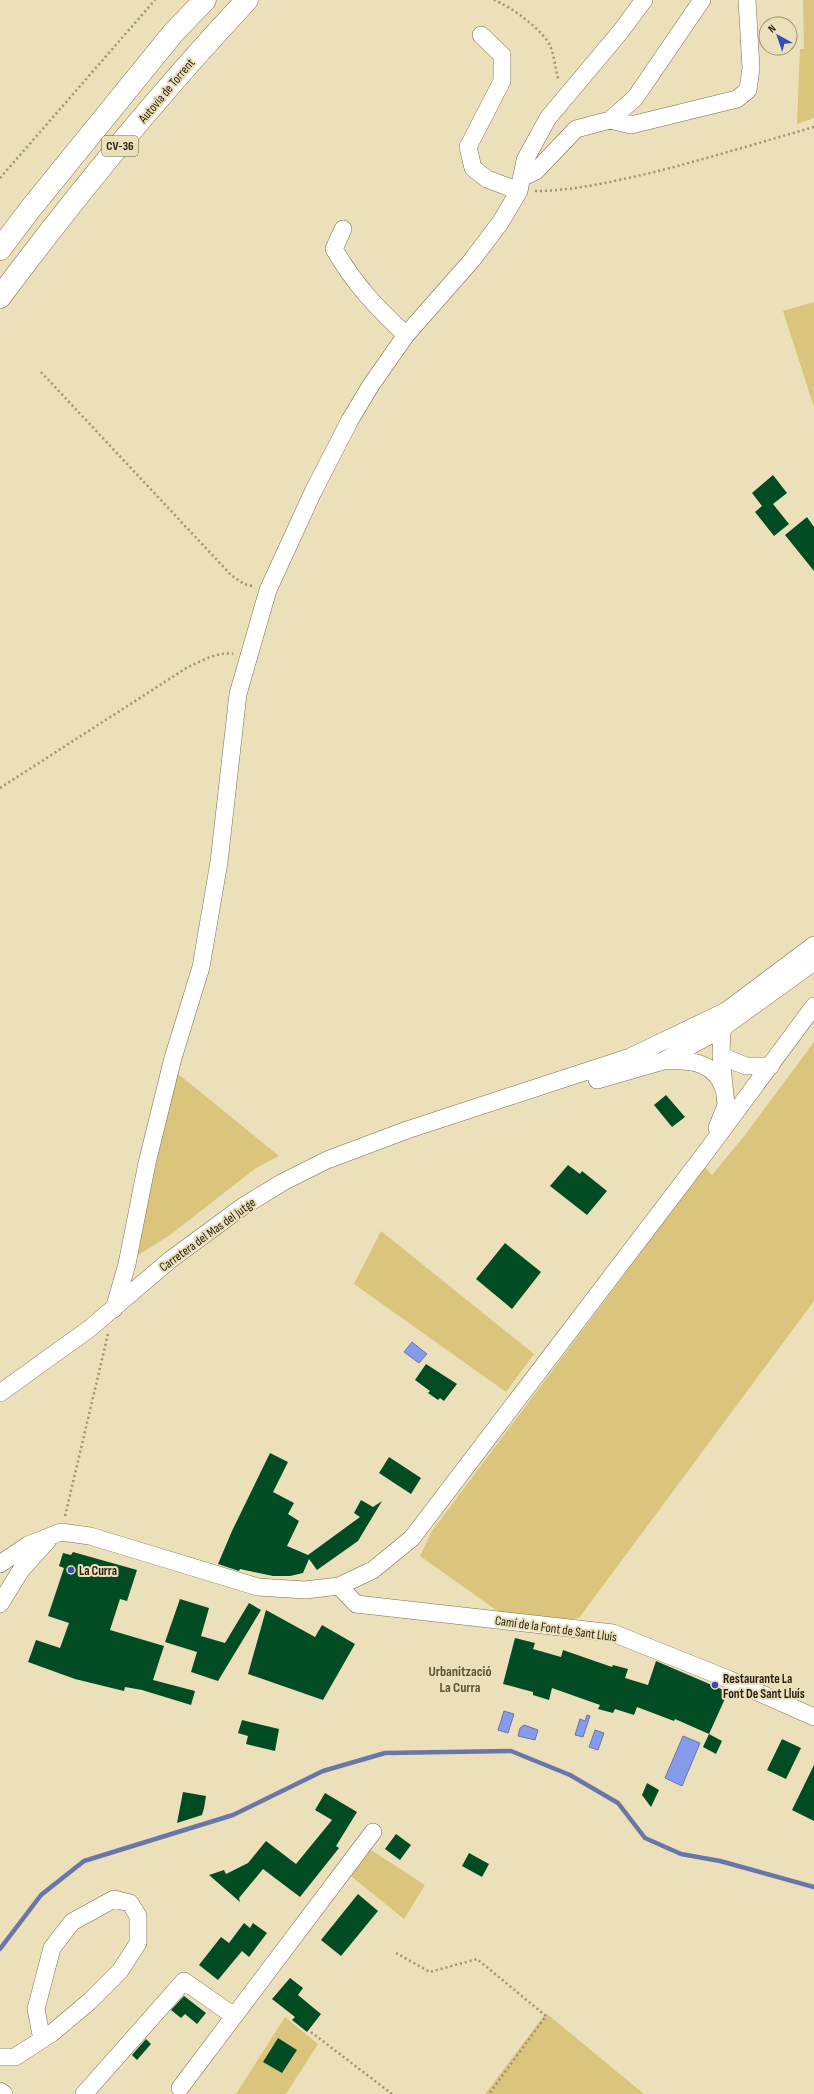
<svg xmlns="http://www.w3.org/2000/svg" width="814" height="2094" font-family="'Sofia Sans Condensed',sans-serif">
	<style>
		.green { fill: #dbc47c }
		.water { fill: #879beb; stroke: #6976aa }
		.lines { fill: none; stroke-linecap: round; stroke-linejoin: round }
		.stream { stroke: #6976aa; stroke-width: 4.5 }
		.building { fill: #024c24 }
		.minor-casing { stroke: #7a6f4e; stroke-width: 18 }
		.highway-casing { stroke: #7a6f4e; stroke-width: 23 }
		.path { stroke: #9b9277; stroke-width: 2.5; stroke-dasharray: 2 3; stroke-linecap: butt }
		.minor { stroke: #fff; stroke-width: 17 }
		.highway { stroke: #fff; stroke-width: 22 }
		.poi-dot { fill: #3b49bc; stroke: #ece0bb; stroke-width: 1.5 }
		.labels { text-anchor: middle; stroke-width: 4; stroke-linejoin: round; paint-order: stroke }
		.shield { fill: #ece0bb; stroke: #605945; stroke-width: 1 }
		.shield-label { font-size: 12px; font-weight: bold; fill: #241f12 }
		.street-label { font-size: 13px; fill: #241f12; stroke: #ece0bb }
		.poi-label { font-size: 13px; font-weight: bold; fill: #241f12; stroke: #ece0bb; text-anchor: start }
		.neighbourhood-label { font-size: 14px; font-weight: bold; fill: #5d5332; stroke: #ece0bb }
	</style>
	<rect width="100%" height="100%" fill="#ece0bb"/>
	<path class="green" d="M803 0H814V118L797 124 800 49H804Z
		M814 302V407L783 311Z
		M814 1042V1301L579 1618 551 1622 506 1617 420 1556 432 1531 705 1167 712 1175 745 1135Z
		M177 1073 279 1156 256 1168 170 1235 135 1257Z
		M381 1231 534 1354 506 1392 354 1284Z
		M371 1850 425 1885 404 1919 351 1876Z
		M546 2013 644 2094H485Z
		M285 2017 318 2044 286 2094H236Z"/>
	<path class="water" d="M412 1342 427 1354 419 1363 404 1352Z
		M504 1711 514 1714 508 1733 498 1730Z
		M587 1715 590 1716 583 1737 575 1735 580 1719 585 1721Z
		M524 1725 538 1730 535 1740 518 1736 520 1728Z
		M595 1730 604 1733 598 1750 589 1747Z
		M683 1736 700 1743 682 1786 665 1778Z"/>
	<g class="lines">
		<path class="stream" d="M0 1949 41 1895 84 1861 233 1815 323 1771 385 1753 511 1751 570 1775 618 1803 645 1838 681 1854 720 1861 814 1887"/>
	</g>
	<path class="building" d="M773 475 787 493 773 504 789 524 774 536 755 512 762 506 752 493Z
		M807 517 814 527V571L785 535Z
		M666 1095 685 1117 672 1127 654 1105Z
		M568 1165 580 1174 582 1171 607 1191 587 1215 550 1186Z
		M505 1243 541 1272 512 1309 476 1279Z
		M426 1364 457 1384 444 1401 440 1398 438 1400 428 1393 430 1391 415 1380Z
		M270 1453 288 1462 273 1492 294 1503 288 1514 299 1521 287 1546 308 1555 360 1517 354 1513 361 1500 373 1507 382 1501 358 1541 317 1570 309 1559 303 1573 290 1576H273L240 1569 239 1571 218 1564 232 1531Z
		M389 1457 421 1478 411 1494 379 1473Z
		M73 1552 137 1570 127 1601 120 1599 110 1630 164 1646 153 1680 195 1691 191 1705 142 1690 125 1687 124 1691 75 1679 28 1662 36 1640 60 1648 69 1623 48 1616 64 1568 59 1566 63 1553 71 1555Z
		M180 1599 209 1608 201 1636 225 1643 249 1603 261 1610 218 1681 191 1672 197 1652 165 1642Z
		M266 1610 315 1637 322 1625 355 1644 323 1700 248 1674Z
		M515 1638 535 1643 533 1649 561 1657 563 1650 612 1667 613 1665 628 1669 625 1678 648 1685 656 1661 728 1692 709 1734 675 1719 674 1721 637 1707 634 1715 615 1709 613 1713 598 1709 600 1705 552 1688 549 1700 533 1695V1692L503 1684Z
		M242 1720 279 1729 275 1751 246 1744 248 1736 238 1733Z
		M709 1734 722 1741 716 1754 703 1747Z
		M782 1739 801 1748 786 1779 767 1770Z
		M814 1765V1821L792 1810Z
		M647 1783 659 1790 651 1807 642 1795Z
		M183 1792 206 1796 204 1808 202 1815 177 1823Z
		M325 1793 357 1812 336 1846 339 1848 300 1897 263 1869 239 1898 240 1902 209 1875 224 1870 226 1874 248 1863 266 1841 296 1864 332 1820 315 1810Z
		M396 1834 411 1845 400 1860 385 1849Z
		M469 1853 489 1864 482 1877 462 1866Z
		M358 1894 378 1911 341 1956 321 1940Z
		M244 1923 250 1928 253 1923 267 1933 249 1957 242 1951 218 1980 199 1965 221 1937 229 1943Z
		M290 1978 303 1988 298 1995 321 2014 307 2032 292 2020 295 2017 272 1999Z
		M184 1996 206 2013 197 2024 185 2014 181 2018 171 2010Z
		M278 2038 297 2050 282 2073 263 2062Z
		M146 2039 151 2044 137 2060 132 2055Z"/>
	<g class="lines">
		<g class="minor-casing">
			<path id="minor" d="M481 35 502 55V81L468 147 473 168 487 179 519 191
				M610 120 631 125 737 99 748 90 751 68 747 0
				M521 178 536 171 576 129 610 120 635 98 702 0
				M343 229 334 249C355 285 376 307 406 335
				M721 1056 746 1066H771
				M667 1061C691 1060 715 1062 724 1089
				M597 1080 663 1061 721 1029 814 962
				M717 1128 726 1105 721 1056 722 1020
				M114 1309 127 1264 147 1163 173 1058 201 967 219 862 238 694 268 590 313 492 350 420 371 385 406 335 472 260 500 223 519 191 525 160 548 118 621 31 644 0
				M0 1393 89 1329 170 1260 242 1207 283 1182 327 1160 407 1130 630 1057 726 1011 814 945
				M0 1564 28 1545 61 1532 90 1536 258 1587 305 1590 339 1586 373 1570 412 1538 706 1152 814 1006
				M339 1586 356 1604 613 1633 728 1679 814 1717
				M0 1604 21 1570 49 1539
				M0 2057H15L52 2033 90 2001 120 1971 138 1943V1916L130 1903 114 1899 72 1922 52 1948 36 2009 42 2040
				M180 2088 373 1832
				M0 2091 4 2094
				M84 2094 184 1981 234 2016"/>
		</g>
		<g class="highway-casing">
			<path id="highway" d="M0 249 31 208 174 32 205 0
				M0 297C77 194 159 94 247 0"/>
		</g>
		<path class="path" d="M494 0C509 5 546 32 551 48 555 59 555 70 559 81
			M0 178 155 0
			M535 191C573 191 610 182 646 174 703 160 758 143 814 127
			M41 372 231 575 244 584 252 586
			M0 788 188 667C202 661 218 651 233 654
			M65 1516 108 1334
			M396 1953 430 1972 477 1959 546 2016 489 2094
			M311 2032 392 2094"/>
		<use href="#minor" class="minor"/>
		<use href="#highway" class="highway"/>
	</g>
	<g class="poi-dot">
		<circle cx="71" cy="1570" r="4"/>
		<circle cx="715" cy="1685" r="4"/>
	</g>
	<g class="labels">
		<rect class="shield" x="102" y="136" width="36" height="20" rx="3"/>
		<g class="shield-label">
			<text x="120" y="150">CV-36</text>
		</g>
		<g class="street-label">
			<text transform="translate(166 90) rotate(-50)" y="5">Autovia de Torrent</text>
			<text transform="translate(207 1234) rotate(-36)" y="5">Carretera del Mas del Jutge</text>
			<text transform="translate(556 1628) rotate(8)" y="5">Camí de la Font de Sant Lluís</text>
		</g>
		<g class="poi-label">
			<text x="79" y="1575">La Curra</text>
			<text x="723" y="1683">Restaurante La<tspan x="723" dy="15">Font De Sant Lluís</tspan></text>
		</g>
		<g class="neighbourhood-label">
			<text x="460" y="1676">Urbanització<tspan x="460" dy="16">La Curra</tspan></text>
		</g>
	</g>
	<g transform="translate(778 36) rotate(320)"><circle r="19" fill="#ece0bb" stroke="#9c9377"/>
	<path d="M0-3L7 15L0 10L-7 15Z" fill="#3b49bc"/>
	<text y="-6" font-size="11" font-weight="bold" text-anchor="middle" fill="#241f12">N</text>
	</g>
</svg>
